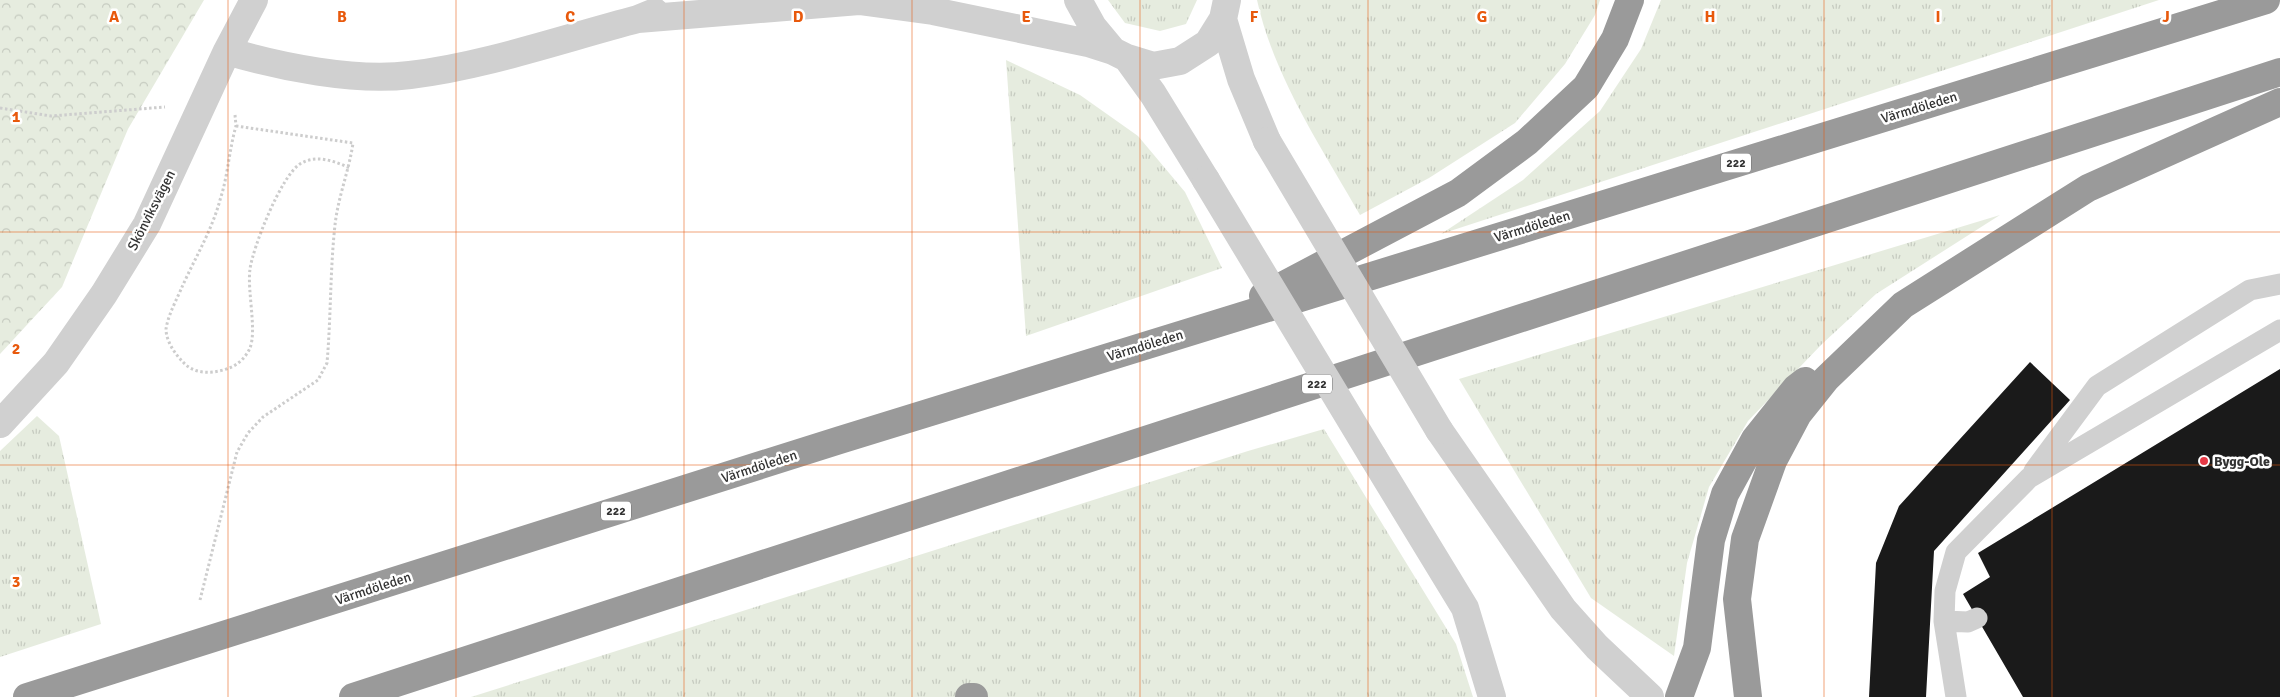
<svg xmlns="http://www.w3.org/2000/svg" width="2280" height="697" font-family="Signika,sans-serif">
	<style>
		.grass { fill: url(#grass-tufts) }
		.forest { fill: url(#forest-crowns) }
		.building { fill: #1a1a1a }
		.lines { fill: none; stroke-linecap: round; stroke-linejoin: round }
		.path { stroke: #cdcdcd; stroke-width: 3; stroke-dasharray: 2.5 2.5; stroke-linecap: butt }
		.service { stroke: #d0d0d0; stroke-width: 21 }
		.tertiary { stroke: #d0d0d0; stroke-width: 28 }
		.motorway { stroke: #9a9a9a; stroke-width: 28 }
		.tertiary-bridge { stroke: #d0d0d0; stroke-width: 28 }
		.grid { fill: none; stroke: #e8590c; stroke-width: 1; stroke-opacity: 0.55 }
		.poi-dot { fill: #e63946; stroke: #fff; stroke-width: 2 }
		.labels { text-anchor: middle; stroke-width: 5; stroke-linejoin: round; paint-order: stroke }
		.shield { fill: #fff; stroke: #707070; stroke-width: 1 }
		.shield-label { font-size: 12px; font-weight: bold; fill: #333 }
		.street-label { font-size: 14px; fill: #333; stroke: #fff }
		.poi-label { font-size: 14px; font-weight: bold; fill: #333; stroke: #fff; text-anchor: start }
		.grid-label { font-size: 16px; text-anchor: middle; font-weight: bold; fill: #e8590c; stroke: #fff; stroke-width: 5; stroke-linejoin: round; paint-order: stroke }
	</style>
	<defs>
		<pattern id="grass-tufts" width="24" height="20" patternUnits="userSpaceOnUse" patternTransform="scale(1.25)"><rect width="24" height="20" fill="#e6ecdf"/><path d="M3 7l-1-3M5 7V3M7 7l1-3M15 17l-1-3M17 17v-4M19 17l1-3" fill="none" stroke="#c6cbc0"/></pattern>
		<pattern id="forest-crowns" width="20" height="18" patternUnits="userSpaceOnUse" patternTransform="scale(1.25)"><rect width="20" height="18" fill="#e6ecdf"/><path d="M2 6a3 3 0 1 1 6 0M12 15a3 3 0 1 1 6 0" fill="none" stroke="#c6cbc0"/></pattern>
	</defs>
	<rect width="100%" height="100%" fill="#fff"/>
	<path class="grass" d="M1108 0H1197L1186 24 1160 31 1125 23Z
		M1257 0H1600L1595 15 1565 64 1515 123 1429 178 1360 215C1321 147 1274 77 1257 0Z
		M1661 0H2159L1441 234 1523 180 1600 111 1641 49Z
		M1006 60 1080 95 1138 136 1185 192 1222 268 1026 336Z
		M2000 215 1876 294 1822 344 1748 421 1709 487 1687 563 1674 656 1591 598 1459 379Z
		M37 416 59 436 101 624 0 657V451Z
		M1324 429 1456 644 1473 697H471L1248 451Z"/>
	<path class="forest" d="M0 0H204L128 129 62 287 0 354Z"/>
	<path class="building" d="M2030 362 2070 400 1934 551 1926 697H1869L1876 563 1899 506Z
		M2280 369V697H2023L1963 594 1990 577 1978 553Z"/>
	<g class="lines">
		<path class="path" d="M0 108 51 116 165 107
			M235 115 236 126C229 150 228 176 220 200 212 230 195 258 182 287 177 299 168 315 166 329 166 341 175 354 183 362 194 375 214 374 229 368 238 365 246 357 250 348 257 330 247 291 250 269 253 247 281 176 300 164 316 154 334 161 350 168
			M200 600 237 452 248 433 263 417 318 380 327 363C331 317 330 271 335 225 338 197 349 171 353 143L236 126"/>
		<path class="service" d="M2034 471 2097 386 2250 290 2280 284
			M1977 618 1968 622 1944 621 1945 591 1956 552 2029 478 2280 330
			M1944 621 1956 697"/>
		<path class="tertiary" d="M1078 0 1093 27 1113 51
			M638 19 859 1 933 11 1088 43 1113 51 1127 58 1153 66 1180 61 1208 43 1223 19 1227 0
			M1223 19 1241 79 1267 141
			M227 51C280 67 356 82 410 75 485 66 565 38 638 19L655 12
			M1127 58 1153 94 1206 180
			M0 424 56 363 104 294 147 224 227 51 254 0
			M1439 430 1563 609 1597 647 1650 697
			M1373 457 1465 608 1492 697"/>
		<path class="motorway" d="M1263 296 1458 193 1527 142 1586 87 1615 39 1630 0
			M27 697 840 440 2266 0
			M353 697 2280 72
			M969 697H974
			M1679 697 1697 648 1711 540 1725 494 1755 439 1796 388 1805 381
			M1748 697 1737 599 1745 539 1773 461 1798 414 1826 379 1903 305 2088 188 2280 102"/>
		<path class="tertiary-bridge" d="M1267 141 1439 430
			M1206 180 1373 457"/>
	</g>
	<path class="grid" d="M228 0V697M456 0V697M684 0V697M912 0V697M1140 0V697M1368 0V697M1596 0V697M1824 0V697M2052 0V697M0 232H2280M0 465H2280"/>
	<circle class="poi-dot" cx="2204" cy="461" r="5"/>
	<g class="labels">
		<g class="shield">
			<rect x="1721" y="153.5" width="30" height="19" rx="4"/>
			<rect x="1302" y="374.5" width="30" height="19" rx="4"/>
			<rect x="601" y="501.5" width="30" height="19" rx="4"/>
		</g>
		<g class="shield-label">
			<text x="1736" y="167">222</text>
			<text x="1317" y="388">222</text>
			<text x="616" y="515">222</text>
		</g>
		<g class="street-label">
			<text transform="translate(1919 107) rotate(-17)" y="5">Värmdöleden</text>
			<text transform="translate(151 210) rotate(-63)" y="5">Skönviksvägen</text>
			<text transform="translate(1532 226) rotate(-17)" y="5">Värmdöleden</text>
			<text transform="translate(1145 345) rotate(-17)" y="5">Värmdöleden</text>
			<text transform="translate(759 466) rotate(-18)" y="5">Värmdöleden</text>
			<text transform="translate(373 588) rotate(-18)" y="5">Värmdöleden</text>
		</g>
		<g class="poi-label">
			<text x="2214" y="466">Bygg-Ole</text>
		</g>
	</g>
	<g class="grid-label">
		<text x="114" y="22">A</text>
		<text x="342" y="22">B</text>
		<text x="570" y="22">C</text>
		<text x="798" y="22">D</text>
		<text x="1026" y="22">E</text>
		<text x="1254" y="22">F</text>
		<text x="1482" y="22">G</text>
		<text x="1710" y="22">H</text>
		<text x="1938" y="22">I</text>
		<text x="2166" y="22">J</text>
		<text x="16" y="122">1</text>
		<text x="16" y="354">2</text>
		<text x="16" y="587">3</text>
	</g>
</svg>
